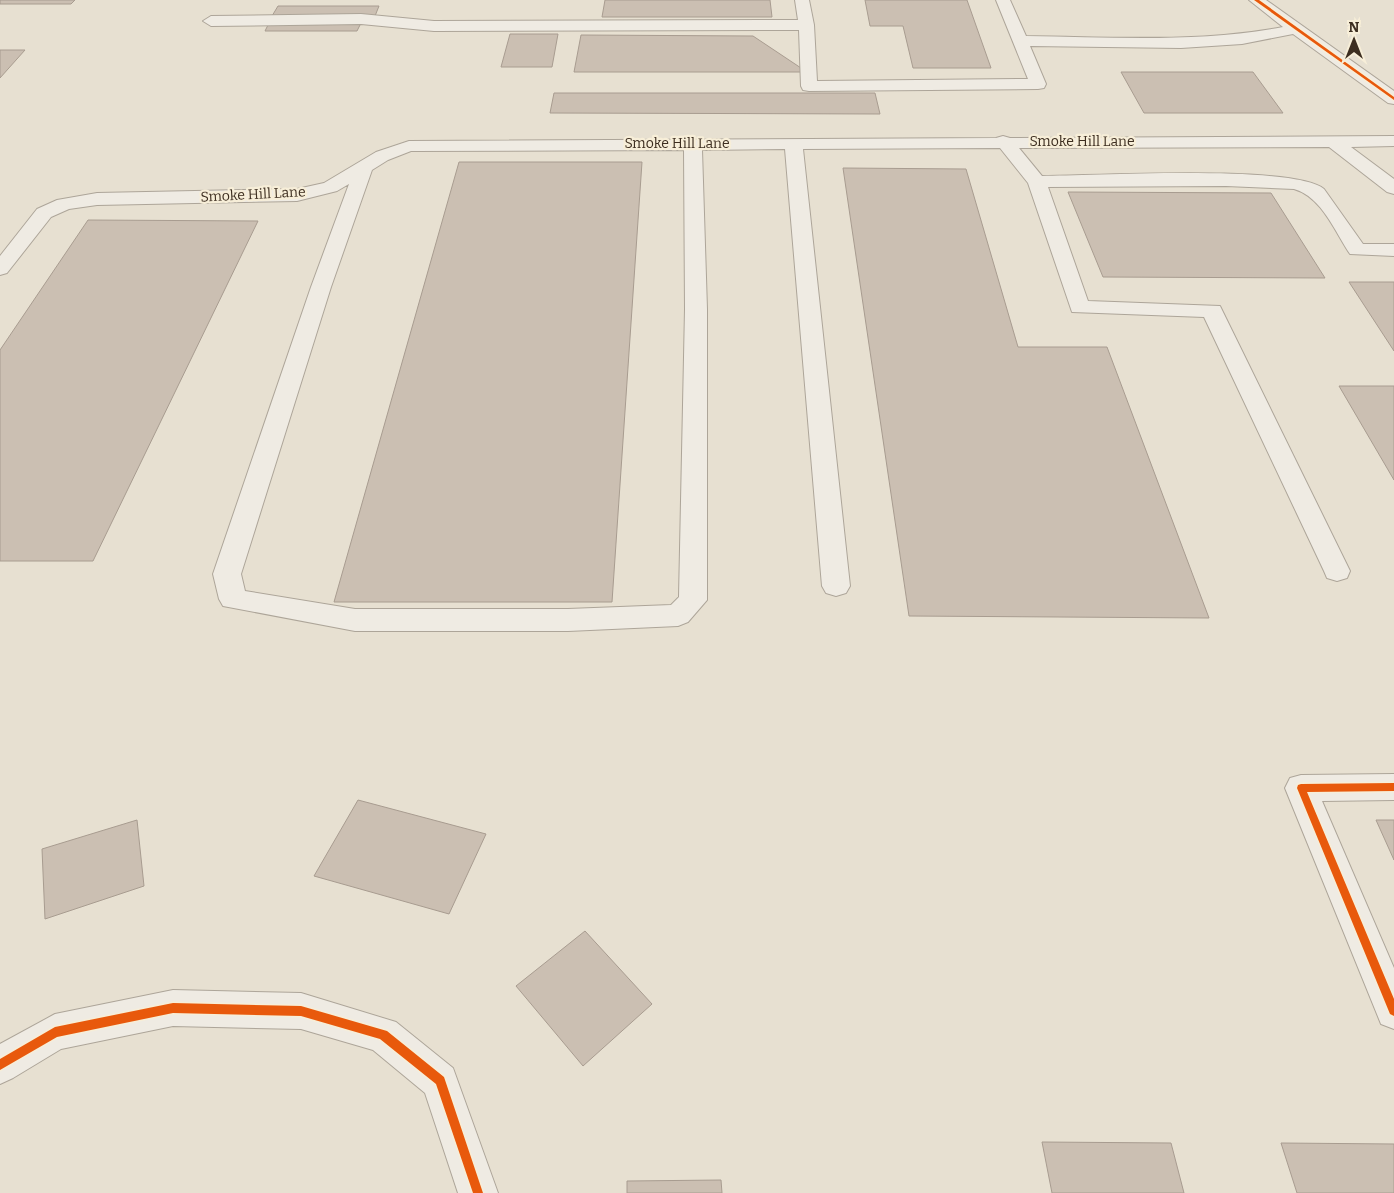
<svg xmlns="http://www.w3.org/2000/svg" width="1394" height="1193" font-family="Bitter,serif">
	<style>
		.building { fill: #cbbfb2; stroke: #a89c90 }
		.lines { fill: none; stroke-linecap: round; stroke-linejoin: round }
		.minor-casing { stroke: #ada599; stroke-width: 2 }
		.minor { fill: #efebe3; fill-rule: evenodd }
		.cycleway-casing { stroke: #f7eed8; stroke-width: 3 }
		.cycleway { fill: #e8590c; fill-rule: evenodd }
		.labels { text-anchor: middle; stroke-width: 4.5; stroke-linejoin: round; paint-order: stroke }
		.far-street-label { font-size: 14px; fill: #3d2e20; stroke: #f7eed8 }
	</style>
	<rect width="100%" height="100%" fill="#e7e0d1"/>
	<path class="building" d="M0 0H75L71 4H0Z
		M605 0H770L772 17H602Z
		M865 0H967L991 68H913L903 26H870Z
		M278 6H379L375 16H272Z
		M269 23H361L357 31H265Z
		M510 34H558L552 67H501Z
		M581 35 753 36 807 72H574Z
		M0 50H25L0 78Z
		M1121 72H1253L1283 113H1144Z
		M554 93H875L880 114 550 113Z
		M459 162H642L612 602H334Z
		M843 168 966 169 1018 347H1107L1209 618 909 616Z
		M1068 192 1271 193 1325 278 1103 277Z
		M88 220 258 221 93 561H0V350Z
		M1349 282H1394V351Z
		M1339 386H1394V480Z
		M358 800 486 834 449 914 314 876Z
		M137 820 144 886 45 919 42 849Z
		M1376 820H1394V860Z
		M585 931 652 1004 583 1066 516 986Z
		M1042 1142 1171 1143 1184 1193H1052Z
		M1281 1143 1394 1144V1193H1297Z
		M721 1180 722 1193H627V1181Z"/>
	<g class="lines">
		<g class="minor-casing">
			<path id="minor" d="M795 0H809L814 25 817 81 1028 79 996 0H1010L1026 36C1112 37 1198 43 1283 27L1249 0H1266L1394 91V104L1388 103 1293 34 1242 44 1181 48 1030 46 1046 84 1044 88 1038 89 809 91 803 90 801 86 799 30 434 31 361 24 211 26 203 21 211 16 361 14 434 21 798 20Z
				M1003 136 1010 138 1394 136V146L1351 147 1394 179V194L1387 192 1329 147 1019 148 1042 176C1091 176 1294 164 1324 189L1363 244H1394V256L1350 254C1335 232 1322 197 1294 189L1226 186 1048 187 1088 301 1220 306 1350 571 1347 578 1337 581 1327 578 1324 571 1204 317 1072 312 1028 183 1000 148 803 149 850 586 846 593 836 596 826 593 822 586 785 149 702 150 707 309V600L688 622 678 626 568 631H355L223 606 219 599 213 574 311 287 349 184 337 191 297 201 97 205 69 209 51 217 7 273 0 275V256L37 209 57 200 97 193 297 189 324 183 376 152 409 141 996 138ZM684 150 685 309 679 597 671 605 568 609H355L245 591 241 574 331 287 372 170 388 160 411 151Z
				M1394 774V800L1322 801 1394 968V1029L1381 1024 1285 788 1290 778 1301 775Z
				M173 990 301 993 396 1022 453 1068 498 1193H458L425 1093 373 1050 301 1029 173 1026 61 1049 13 1078 0 1084V1044L55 1014Z"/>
		</g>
		<use href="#minor" class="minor"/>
		<g class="cycleway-casing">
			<path id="cycleway" d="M1254 0H1259L1394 97V100Z
				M1394 783V791L1307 792 1394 999V1016L1390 1014 1297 788 1298 785 1301 784Z
				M173 1003 301 1006 387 1031 444 1077 483 1193H473L436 1084 380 1039 301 1016 173 1013 57 1037 0 1070V1059L55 1027Z"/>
		</g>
		<use href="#cycleway" class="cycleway"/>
	</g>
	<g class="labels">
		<g class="far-street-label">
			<text x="1082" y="146">Smoke Hill Lane</text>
			<text x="677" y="148">Smoke Hill Lane</text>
			<text transform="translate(253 194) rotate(-3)" y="5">Smoke Hill Lane</text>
		</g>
	</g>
	<g transform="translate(1354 40)" stroke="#f7eed8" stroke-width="4" paint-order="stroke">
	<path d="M0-4L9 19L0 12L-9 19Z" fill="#3d2e20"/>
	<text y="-8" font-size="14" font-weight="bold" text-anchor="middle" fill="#3d2e20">N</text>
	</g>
</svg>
